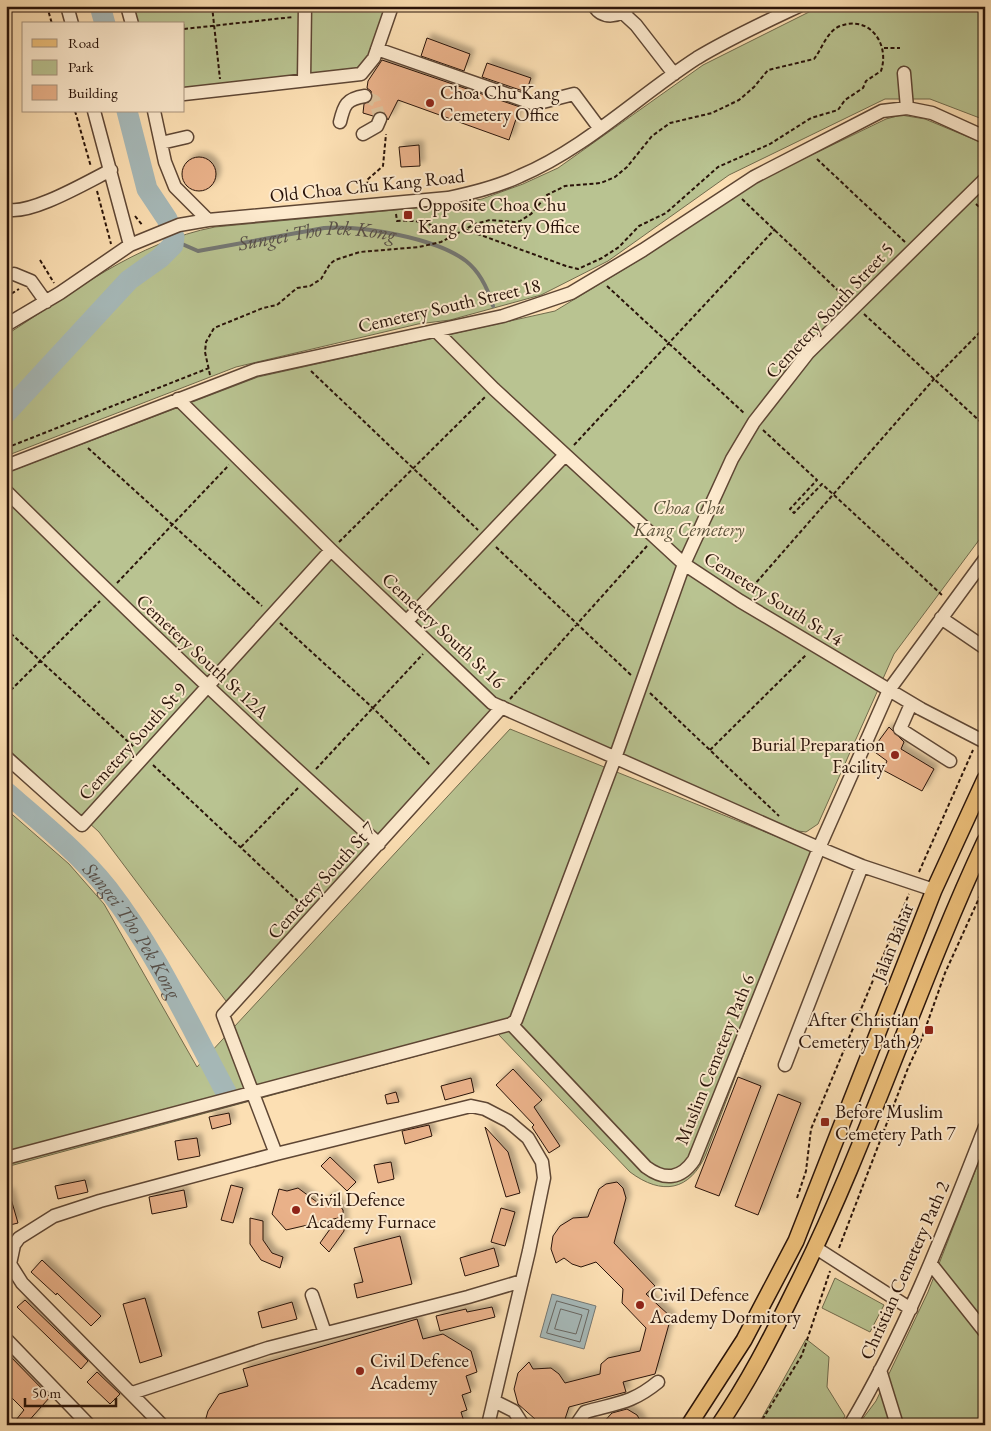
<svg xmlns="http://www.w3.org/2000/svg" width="991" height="1431" font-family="'EB Garamond',serif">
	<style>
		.green { fill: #b9c391; stroke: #716b4d }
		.water { fill: #a6b9b9; stroke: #747773 }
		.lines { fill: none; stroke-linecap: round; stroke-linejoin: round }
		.shore { stroke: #686661; stroke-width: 1 }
		.stream { stroke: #747773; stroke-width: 4 }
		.river { stroke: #a6b9b9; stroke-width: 21 }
		.building { fill: #e9b189; stroke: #291309; filter: url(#shadow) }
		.minor-tunnel { stroke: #dcc09a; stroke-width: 12; stroke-dasharray: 12 6; stroke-linecap: butt }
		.minor-casing { stroke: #5e4634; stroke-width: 15 }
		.major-casing { stroke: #291309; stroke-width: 18 }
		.path { stroke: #291309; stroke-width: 2; stroke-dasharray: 4 2.5; stroke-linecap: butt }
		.minor { stroke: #fdeace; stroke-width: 12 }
		.major { stroke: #eec07a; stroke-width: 15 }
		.poi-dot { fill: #8f2418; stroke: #fdeace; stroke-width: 2 }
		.labels { text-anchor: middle; stroke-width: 4; stroke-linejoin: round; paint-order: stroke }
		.poi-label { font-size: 19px; fill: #291309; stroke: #fdeace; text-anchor: start }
		.street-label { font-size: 19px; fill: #291309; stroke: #fdeace }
		.park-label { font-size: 19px; font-style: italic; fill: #5b5139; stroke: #fdeace }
		.water-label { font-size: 20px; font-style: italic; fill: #554d47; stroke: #fdeace }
	</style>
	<defs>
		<filter id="shadow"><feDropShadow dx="4.5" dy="-4.5" stdDeviation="2.5" flood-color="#0004"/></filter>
	</defs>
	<rect width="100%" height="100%" fill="#fcdfb3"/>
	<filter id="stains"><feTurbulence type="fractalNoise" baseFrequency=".004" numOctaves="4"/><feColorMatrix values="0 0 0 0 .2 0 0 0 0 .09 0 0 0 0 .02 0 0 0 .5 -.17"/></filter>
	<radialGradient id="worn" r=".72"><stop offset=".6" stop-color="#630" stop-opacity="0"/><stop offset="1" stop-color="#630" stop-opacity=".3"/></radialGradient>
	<path class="green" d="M131 6H387C379 31 374 58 351 72L184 91V24H135Z
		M821 6H985V120L930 99H885L729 175 608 261 541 295 450 320 418 324 236 367 6 456V335C72 293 137 242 215 227L448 205 482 199 523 184 558 168 703 65Z
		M901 115 925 119 985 144V532L894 654 818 824 806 832 798 831 637 766 501 703 226 1001 99 832 6 747V473L258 377 555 311 646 256 758 181 886 119Z
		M510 729 820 854 706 1154C690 1191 662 1196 630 1172L498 1034 6 1167V809L69 864 104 904 197 1067Z
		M985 1146V1425H858L876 1401 928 1292Z
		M835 1278 884 1305 870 1332 822 1308Z
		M806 1339 829 1357 827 1387 845 1416 840 1425H758Z"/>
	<path class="water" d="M552 1294 596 1306 584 1349 540 1337Z"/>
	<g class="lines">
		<path class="shore" d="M557 1301 589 1310 580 1342 547 1333Z
			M561 1309 582 1315 576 1334 555 1329Z"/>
		<path class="stream" id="s1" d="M174 237 182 244 198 251 324 228C361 225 436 238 466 261 480 272 488 289 493 306"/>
		<g class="river">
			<path d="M100 6 105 24"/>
			<path d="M6 413 129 280 160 258 173 245 174 237 167 219 147 189 127 111"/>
			<path id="s2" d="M6 792C41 822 79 853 108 889 156 951 189 1024 226 1092"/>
		</g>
	</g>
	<path class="building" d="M427 38 470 54 464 71 421 56Z
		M382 60 520 107 509 140 398 100 388 120 383 111 376 112 373 116 363 113 364 104 373 98 371 91 367 88 368 81Z
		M487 63 531 78 526 92 482 77Z
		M419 145 420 166 401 167 399 147Z
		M182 174a17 17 0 1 1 34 0a17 17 0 1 1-34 0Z
		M889 727 904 742 901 749 934 769 922 791 883 770 887 761 872 750Z
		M513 1069 542 1100 534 1107 560 1146 549 1153 532 1127 534 1125 496 1085Z
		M738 1077 761 1086 719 1196 695 1187Z
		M471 1078 474 1092 445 1100 441 1086Z
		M396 1092 399 1102 387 1104 385 1095Z
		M778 1094 801 1103 758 1215 735 1206Z
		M229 1113 231 1124 212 1129 209 1117Z
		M429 1125 432 1136 405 1144 402 1131Z
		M485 1127 508 1152 520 1193 506 1197Z
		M197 1138 200 1156 178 1160 175 1141Z
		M330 1157 356 1182 347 1191 321 1166Z
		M391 1162 394 1179 378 1183 374 1165Z
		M85 1180 88 1192 58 1199 55 1186Z
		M617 1182 623 1188 626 1198 614 1243 655 1286 646 1294 671 1317 655 1374 623 1382 626 1392 569 1407 563 1425H534L535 1419 518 1404 514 1389 518 1373 529 1362 533 1369 551 1368 559 1374 565 1383 600 1374 601 1364 608 1358 640 1351 646 1328 622 1303 623 1289 596 1262 581 1267 572 1264 564 1258 556 1263 551 1249 553 1236 560 1226 573 1218 588 1217 599 1189 606 1184Z
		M231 1185 243 1188 233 1223 221 1220Z
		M298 1188 321 1205 332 1194 343 1210 344 1231 329 1252 320 1243 338 1218 286 1230 272 1214 279 1189 287 1191Z
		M184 1190 187 1207 152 1214 149 1197Z
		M9 1192 18 1223 6 1226V1193Z
		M501 1208 515 1212 505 1246 491 1242Z
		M250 1218 263 1221V1240L272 1253 283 1257 280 1268 261 1260 250 1244Z
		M400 1236 412 1284 357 1298 354 1284 363 1282 354 1248Z
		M494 1248 499 1266 465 1276 460 1258Z
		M42 1260 101 1316 91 1326 57 1293 56 1295 31 1272Z
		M145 1298 162 1356 140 1363 123 1304Z
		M25 1300 88 1361 81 1369 17 1307Z
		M292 1302 297 1319 262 1328 258 1312Z
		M492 1307 495 1317 440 1331 436 1316 466 1309 467 1312Z
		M417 1319 423 1339 443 1334 471 1351 477 1372 466 1376 471 1392 462 1395 467 1410 461 1412 465 1425H204L208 1411 219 1394 248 1386 243 1369Z
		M6 1352 50 1397 25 1425H12L24 1410 6 1392Z
		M97 1372 120 1394 110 1404 87 1382Z
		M627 1409 637 1415 643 1425H601L612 1413Z"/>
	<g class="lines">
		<path class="minor-tunnel" d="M365 96 375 101 380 119"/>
		<g class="minor-casing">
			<path id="minor" d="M67 6 72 24
				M127 6 132 24
				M594 6C603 20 620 17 630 6
				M623 13 636 25 674 74
				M377 49 535 104 574 94 600 129
				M904 73 907 108
				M304 80 305 6
				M184 94 361 74 374 58 392 6
				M94 111 130 245
				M154 111 165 162 175 187 208 220
				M340 122C344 105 346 99 365 96
				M363 134 377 126 380 119
				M161 143 187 137
				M6 209C28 217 89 181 111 170
				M14 274 31 281 46 302
				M6 325 60 293 130 245 179 225 208 220 448 198C472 193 497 187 520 176 586 148 638 96 697 58 730 38 765 22 799 6
				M436 331 494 389 684 564 740 601 921 709 985 742
				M178 399 331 550 492 703 819 848 862 866 934 890
				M6 466 255 370 503 316 571 293 643 250 754 177 882 111 907 108 932 113 985 137
				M6 491C128 612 252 730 379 844
				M941 618 985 648
				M407 621 565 455
				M911 704 900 729 950 761
				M6 757 82 825 331 550
				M511 1024 646 1167C665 1181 681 1179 694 1160L819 848 889 690 985 559
				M785 1065 862 866
				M276 1154 223 1015 502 707
				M6 1158 511 1024 516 1020 615 758 684 564 732 459 754 422 808 353 985 179
				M816 1248 911 1309
				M931 1264 985 1332
				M312 1295 325 1333
				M6 1339 89 1425
				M880 1370 897 1425
				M132 1393 268 1348 468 1297 522 1281
				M494 1401 514 1411 523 1425
				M162 1425 22 1283 10 1264 14 1245 19 1238 54 1216 100 1201 276 1154 471 1106 485 1109 508 1121 528 1138 542 1162 544 1178 529 1251 488 1425
				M576 1425 585 1412C616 1403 631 1404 658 1382
				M850 1425C906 1331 945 1229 985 1127"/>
		</g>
		<g class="major-casing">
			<path id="major" d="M689 1425 744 1340 796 1241 934 890 985 779
				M719 1425C748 1383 771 1338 793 1293 867 1147 916 989 985 841"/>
		</g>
		<path class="path" d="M47 6 52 24
			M212 6 220 79
			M184 29 293 17
			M884 48H900
			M75 111 91 167
			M817 159 905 242
			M97 191 111 244
			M369 192 367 180 383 166 386 134
			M742 199 847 299
			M976 204 985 212
			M396 214 397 221C419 219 434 225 454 235
			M135 216 143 226
			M40 260 54 283
			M607 286 745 414
			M6 297 19 289
			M864 314 985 426
			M311 371 478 530
			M210 375 205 352 206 342 214 328 263 308 277 305 297 288 310 286 321 279 330 264 335 260 360 252 419 247 441 242 475 224 490 220 515 222 520 221 531 214 547 195 565 186 601 183 615 177 627 167 652 136 670 123 712 113 739 100 754 87 768 70 814 59C822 49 827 31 840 26 870 15 890 44 881 71L866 81 863 88 845 100 838 110 811 118 770 144 718 167 666 213 639 226 619 247 602 258 578 269 566 266 464 229
			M763 430 817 480 790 509 794 513 822 484 942 595
			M574 445 775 229
			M6 448 209 368
			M88 448 262 606
			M339 542 485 397
			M496 547 632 676
			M117 583 229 465
			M748 592 934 379 985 327
			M280 623 374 709 431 766
			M6 629 135 748
			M650 693 779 816
			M6 695 100 601
			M510 699 647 546
			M710 750 806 655
			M153 765 304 907
			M316 769 423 654
			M241 847 299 787
			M919 872 973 750
			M797 1198 806 1171 811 1129 909 894
			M839 1248 908 1068 922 1038 945 973 985 885
			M759 1425 802 1355 830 1271"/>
		<use href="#minor" class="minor"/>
		<use href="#major" class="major"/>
	</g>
	<g class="poi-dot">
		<circle cx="430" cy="103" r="5"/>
		<rect x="403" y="210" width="10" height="10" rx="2.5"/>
		<circle cx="895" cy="755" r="5"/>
		<rect x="924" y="1025" width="10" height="10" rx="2.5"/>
		<rect x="820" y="1117" width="10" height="10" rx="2.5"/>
		<circle cx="296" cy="1210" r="5"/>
		<circle cx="640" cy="1305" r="5"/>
		<circle cx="360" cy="1371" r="5"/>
	</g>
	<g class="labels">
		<g class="poi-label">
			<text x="440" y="99">Choa Chu Kang<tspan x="440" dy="22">Cemetery Office</tspan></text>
			<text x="418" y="211">Opposite Choa Chu<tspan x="418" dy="22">Kang Cemetery Office</tspan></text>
			<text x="885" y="751" text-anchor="end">Burial Preparation<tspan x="885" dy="22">Facility</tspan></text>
			<text x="919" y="1026" text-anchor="end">After Christian<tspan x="919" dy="22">Cemetery Path 9</tspan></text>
			<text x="835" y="1118">Before Muslim<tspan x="835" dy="22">Cemetery Path 7</tspan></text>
			<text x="306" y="1206">Civil Defence<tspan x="306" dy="22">Academy Furnace</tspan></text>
			<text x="650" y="1301">Civil Defence<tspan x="650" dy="22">Academy Dormitory</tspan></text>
			<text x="370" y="1367">Civil Defence<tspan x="370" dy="22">Academy</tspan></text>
		</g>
		<g class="street-label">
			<text transform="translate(367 185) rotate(-6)" y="7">Old Choa Chu Kang Road</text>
			<text transform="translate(449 305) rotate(-13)" y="7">Cemetery South Street 18</text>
			<text transform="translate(829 310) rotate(-47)" y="7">Cemetery South Street 5</text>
			<text transform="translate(774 598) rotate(32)" y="7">Cemetery South St 14</text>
			<text transform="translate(444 630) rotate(43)" y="7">Cemetery South St 16</text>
			<text transform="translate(203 656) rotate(43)" y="7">Cemetery South St 12A</text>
			<text transform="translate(132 741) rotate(-48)" y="7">Cemetery South St 9</text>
			<text transform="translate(321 880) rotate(-48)" y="7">Cemetery South St 7</text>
			<text transform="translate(892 942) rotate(-68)" y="7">Jalan Bahar</text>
			<text transform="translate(714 1059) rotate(-68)" y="7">Muslim Cemetery Path 6</text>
			<text transform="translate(904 1270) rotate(-66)" y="7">Christian Cemetery Path 2</text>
		</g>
		<g class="park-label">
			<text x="689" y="514">Choa Chu<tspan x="689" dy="22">Kang Cemetery</tspan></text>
		</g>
		<g class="water-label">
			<text dy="7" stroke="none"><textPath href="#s1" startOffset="149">Sungei Tho Pek Kong</textPath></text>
			<text dy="7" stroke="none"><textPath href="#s2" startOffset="189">Sungei Tho Pek Kong</textPath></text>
		</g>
	</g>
	<rect width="991" height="1431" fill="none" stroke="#fcdfb3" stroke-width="25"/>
	<rect x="8" y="8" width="976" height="1416" fill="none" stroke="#291309" stroke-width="2.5"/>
	<rect x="12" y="12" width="966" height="1406" fill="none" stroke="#291309"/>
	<rect x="22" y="22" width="162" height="90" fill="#fdeace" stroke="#a8947f"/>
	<rect x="32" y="39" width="25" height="8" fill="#eec07a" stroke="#a8947f"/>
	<text x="68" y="48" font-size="15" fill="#291309">Road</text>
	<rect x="32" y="60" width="25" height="15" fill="#b9c391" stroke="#a8947f"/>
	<text x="68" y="72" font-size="15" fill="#291309">Park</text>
	<rect x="32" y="85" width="25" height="15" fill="#e9b189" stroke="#a8947f"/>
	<text x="68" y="98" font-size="15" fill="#291309">Building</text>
	<path d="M25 1398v8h91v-8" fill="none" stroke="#291309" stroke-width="2.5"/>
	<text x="32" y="1398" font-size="15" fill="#291309" stroke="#fdeace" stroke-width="4" paint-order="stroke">50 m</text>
	<rect width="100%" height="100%" filter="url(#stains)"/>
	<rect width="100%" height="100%" fill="url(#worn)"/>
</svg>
